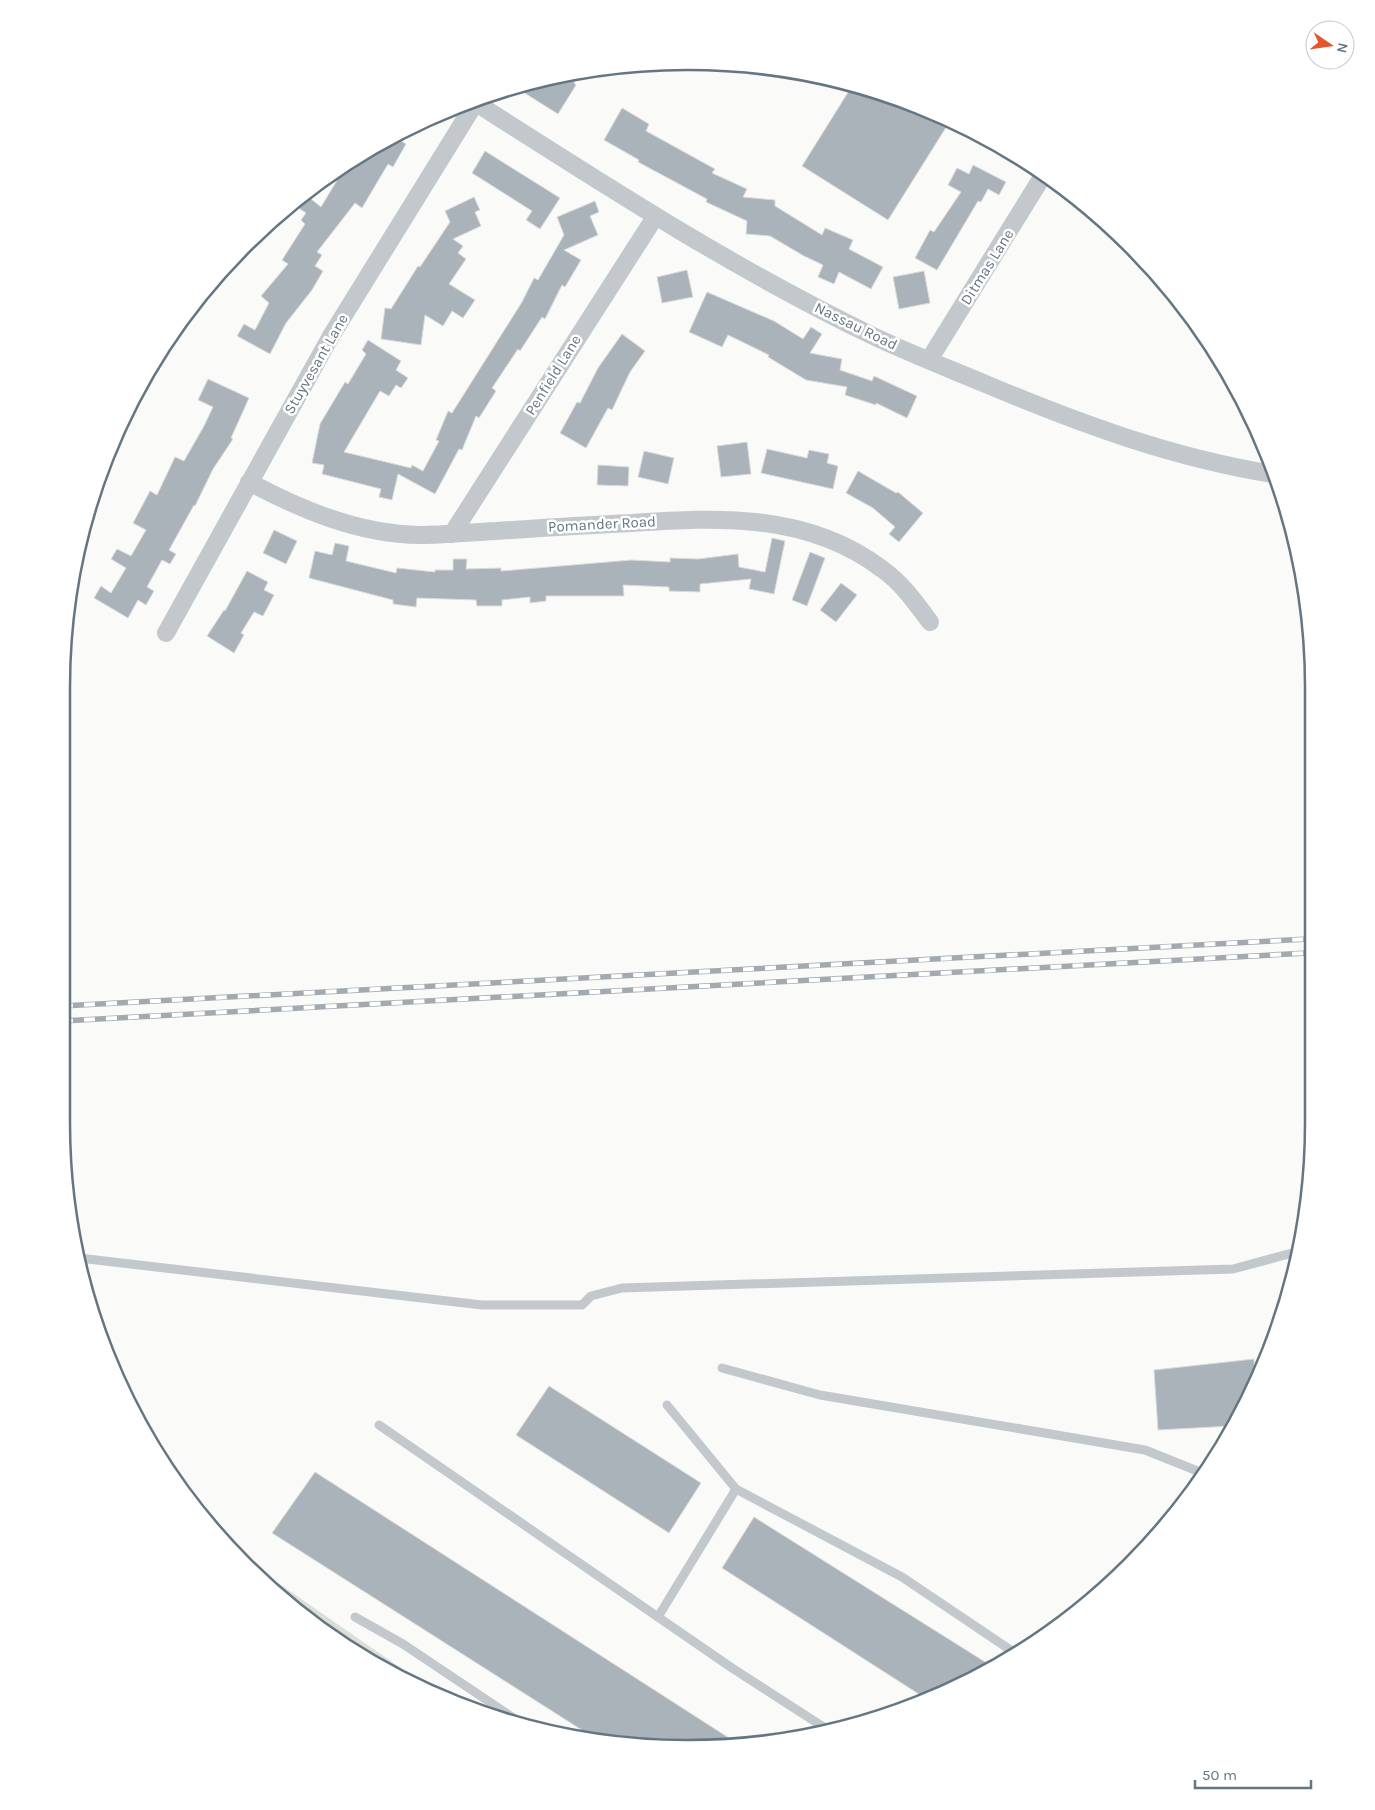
<svg xmlns="http://www.w3.org/2000/svg" width="1375" height="1810" font-family="Karla,sans-serif">
	<style>
		.green { fill: #dadfd7 }
		.building { fill: #aab3b9; stroke: #dcdcda }
		.lines { fill: none; stroke-linecap: round; stroke-linejoin: round }
		.service { stroke: #c3c8cc; stroke-width: 9 }
		.minor { stroke: #c3c8cc; stroke-width: 18 }
		.rail-casing { stroke: #a2aab0; stroke-width: 5.5 }
		.rail { stroke: #fff; stroke-width: 4; stroke-dasharray: 11; stroke-linecap: butt }
		.labels { text-anchor: middle; stroke-width: 5; stroke-linejoin: round; paint-order: stroke }
		.street-label { font-size: 15px; fill: #657683; stroke: #fff }
		.rim { fill: none; stroke: #657683; stroke-width: 2.5 }
	</style>
	<rect width="100%" height="100%" fill="#fafaf8"/>
	<path class="green" d="M232 1551 421 1682 441 1694 410 1684 274 1593Z"/>
	<path class="building" d="M580 72 574 83 576 85 558 114 523 92 527 85 565 73Z
		M852 86 927 109 950 121 888 220 802 166Z
		M622 108 649 124 646 131 715 169 712 173 747 189 743 197 775 200V206L822 235 825 228 853 240 849 249 883 267 871 289 839 272 834 284 818 277 823 265 804 256 770 236 746 234 747 221 706 202 707 199 638 162 639 160 604 140Z
		M395 137 406 144 393 167 388 164 362 208 355 203 317 252 322 255 315 266 323 271 312 290 286 323 270 354 237 336 244 324 255 330 269 303 261 296 288 264 282 260 305 224 301 220 306 213 297 207 306 195 321 207 348 162Z
		M485 151 560 198 540 229 526 220 532 211 472 173Z
		M973 165 1006 182 999 195 988 189 981 202 978 201 937 270 915 258 930 230 934 232 961 192 948 185 957 168 969 174Z
		M474 197 480 210 475 212 481 226 453 239 463 246 458 253 466 259 449 284 475 300 463 318 452 311 443 326 425 315 421 345 381 339 385 308 391 309 418 266 420 267 450 222 445 211Z
		M595 201 599 212 590 216 598 235 564 250 581 260 565 287 562 285 545 319 542 317 520 351 518 349 492 388 496 391 479 418 476 416 462 450 459 449 435 494 398 474 392 500 379 497 381 489 322 474 324 465 312 463 320 424 345 382 348 384 366 354 362 350 368 340 401 361 396 370 408 378 401 388 396 385 389 396 380 391 344 452 411 468 412 465 423 471 439 441 436 440 448 411 452 413 522 302 534 278 538 280 564 235 557 217Z
		M687 270 693 297 662 303 657 277Z
		M924 271 930 303 899 309 893 277Z
		M707 292 774 321 803 339 811 327 822 334 810 353 842 359 840 370 872 381 874 376 917 396 907 418 876 403V405L845 395 847 387 806 380 768 357 769 355 728 335 722 347 689 332Z
		M622 334 645 351 630 372 612 410 608 408 586 448 560 433 577 402 580 403 598 368Z
		M208 379 249 398 231 438 233 439 213 469 195 506 194 505 169 550 176 554 170 564 162 560 147 587 154 591 146 605 138 600 128 618 94 598 101 586 111 593 126 568 111 559 117 549 131 556 146 530 133 523 150 491 157 495 175 457 184 461 204 426 213 407 198 400Z
		M747 442 751 474 721 477 717 446Z
		M767 449 807 458 809 450 829 454 827 463 838 466 833 489 761 473Z
		M644 451 674 458 668 484 638 477Z
		M598 465 629 467 628 486 597 485Z
		M858 471 896 493 898 492 923 513 899 542 889 534 895 527 873 508 846 493Z
		M274 530 297 541 286 564 263 553Z
		M772 538 785 541 774 594 749 589 751 579 700 584V592L669 591V587L623 585 624 596H546V601L530 603V597L502 600V606H477L476 600 417 598 416 607 393 604V600L309 578 315 551 332 555 335 543 349 546 346 561 396 573 397 568 435 572V570H453V559H467L466 569 501 568V571L631 560 670 562V558L698 559 738 554 739 567 765 572Z
		M810 552 825 558 807 606 792 600Z
		M247 571 268 582 264 590 274 595 263 616 254 612 241 633 244 635 234 653 207 636 224 610 225 611Z
		M841 583 857 595 836 622 820 610Z
		M1254 1359 1255 1382 1232 1426 1158 1430 1154 1370Z
		M549 1386 701 1483 669 1533 516 1435Z
		M315 1472 740 1745 729 1747 596 1739 272 1533Z
		M754 1517 990 1665 925 1698 722 1568Z"/>
	<g class="lines">
		<path class="service" d="M79 1258 482 1305H582L591 1296 622 1288 1233 1269 1296 1252
			M722 1368 820 1395 1145 1450 1205 1474
			M667 1405 736 1489 902 1577 1015 1653
			M379 1425 732 1668 825 1728
			M355 1617 403 1644 518 1721
			M658 1617 736 1489"/>
		<path class="minor" d="M473 101C603 184 734 269 873 336 911 354 950 369 988 385 1081 424 1173 458 1273 474
			M929 360 1044 174
			M249 482C302 510 358 534 420 535 446 535 471 532 496 531 541 528 587 525 632 523 719 517 808 513 882 569 902 583 916 603 930 622
			M452 534 655 217
			M166 633 331 336 477 100"/>
		<g class="rail-casing">
			<path id="rail" d="M62 1006 1308 939
				M62 1021 1308 953"/>
		</g>
		<use href="#rail" class="rail"/>
	</g>
	<g class="labels">
		<g class="street-label">
			<text transform="translate(987 267) rotate(-58)" y="5">Ditmas Lane</text>
			<text transform="translate(856 326) rotate(26)" y="5">Nassau Road</text>
			<text transform="translate(316 364) rotate(-60)" y="5">Stuyvesant Lane</text>
			<text transform="translate(553 375) rotate(-58)" y="5">Penfield Lane</text>
			<text transform="translate(602 524) rotate(-3)" y="5">Pomander Road</text>
		</g>
	</g>
	<path d="M0 0H1375V1810H0ZM687 70H688A617 617 0 0 1 1305 687V1123A617 617 0 0 1 688 1740H687A617 617 0 0 1 70 1123V687A617 617 0 0 1 687 70Z" fill="#fff" fill-rule="evenodd"/>
	<path class="rim" d="M687 70H688A617 617 0 0 1 1305 687V1123A617 617 0 0 1 688 1740H687A617 617 0 0 1 70 1123V687A617 617 0 0 1 687 70Z"/>
	<g transform="translate(1330 45) rotate(103)"><circle r="24" fill="#ffffff" stroke="#c1c8cd"/>
	<path d="M0-4L9 19L0 12L-9 19Z" fill="#e4572e"/>
	<text y="-8" font-size="14" font-weight="bold" text-anchor="middle" fill="#657683">N</text>
	</g>
	<path d="M1195 1780v8h116v-8" fill="none" stroke="#657683" stroke-width="2.5"/>
	<text x="1202" y="1780" font-size="15" fill="#657683" stroke="#ffffff" stroke-width="4" paint-order="stroke">50 m</text>
</svg>
